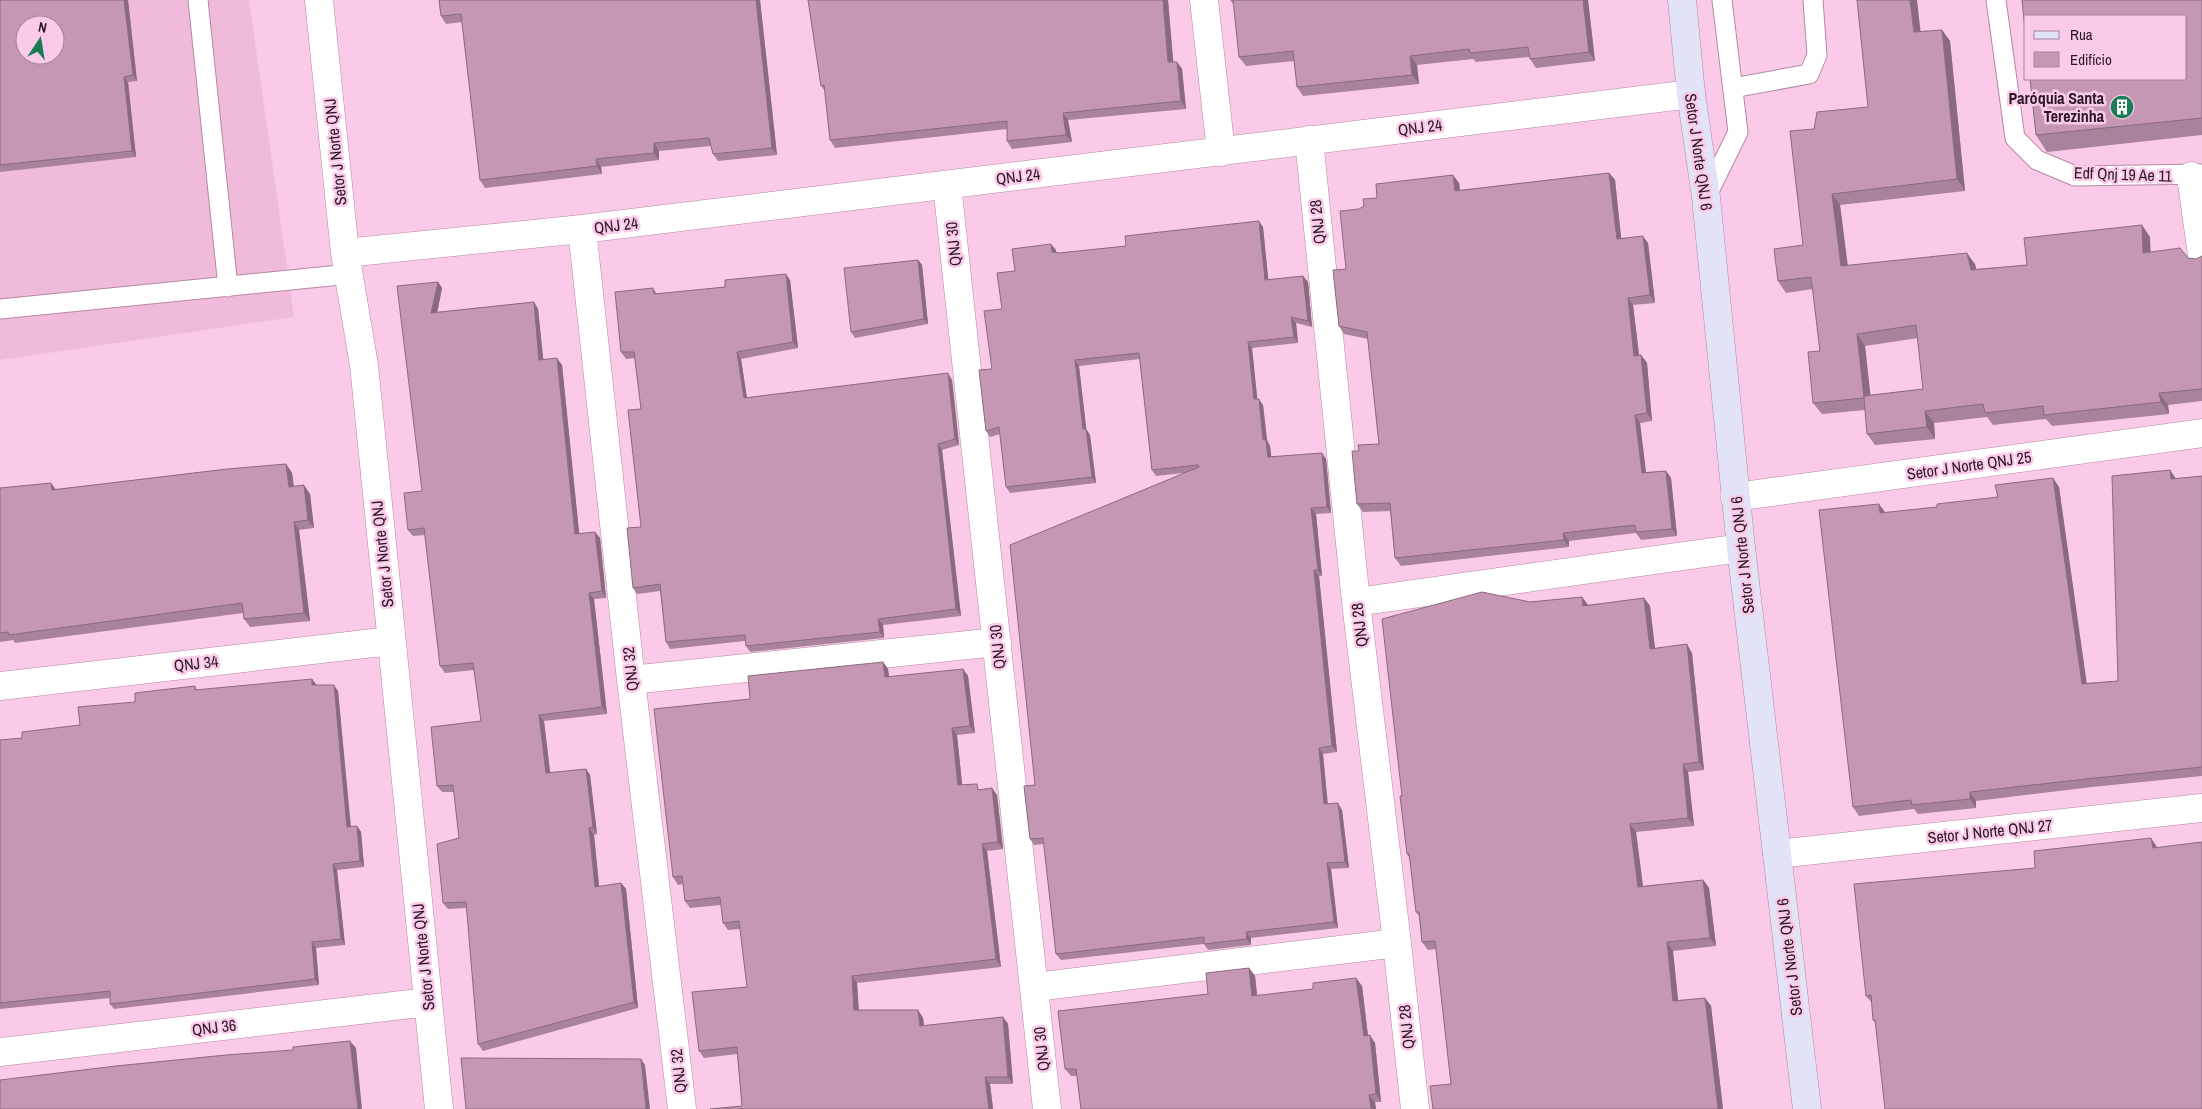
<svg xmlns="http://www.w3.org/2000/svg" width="2202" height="1109" font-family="'Archivo Narrow',sans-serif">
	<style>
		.built { fill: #f0badb; fill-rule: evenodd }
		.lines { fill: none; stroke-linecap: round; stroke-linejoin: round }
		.lane-casing { stroke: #b588a4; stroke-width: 21 }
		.street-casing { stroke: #b588a4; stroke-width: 29 }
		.secondary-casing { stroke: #b588a4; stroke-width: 29 }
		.lane { stroke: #fff; stroke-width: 19 }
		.street { stroke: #fff; stroke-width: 28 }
		.secondary { stroke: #e2e3f7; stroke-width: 28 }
		.wall { fill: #a9829b; fill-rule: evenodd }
		.shaded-wall { fill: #8a6a7e }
		.building { fill: #c597b4; stroke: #8a6a7e; fill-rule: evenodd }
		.labels { text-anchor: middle; stroke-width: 5; stroke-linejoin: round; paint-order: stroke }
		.poi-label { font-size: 16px; font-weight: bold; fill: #291823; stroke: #facae8; text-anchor: end }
		.street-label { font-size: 16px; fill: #291823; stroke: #facae8 }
	</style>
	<rect width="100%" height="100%" fill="#facae8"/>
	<path class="built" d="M0 0H249L294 317 0 360ZM25 25H55V55H25Z"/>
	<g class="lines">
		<g class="lane-casing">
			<path id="lane" d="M198 0 228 287
				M1996 0 2015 138 2037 160 2075 176 2202 174
				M1733 88 1809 74 1817 55 1813 0
				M1706 197 1738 132 1722 0
				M0 309 350 274"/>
		</g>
		<g class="street-casing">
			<path id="street" d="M319 0 345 253 364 365 439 1109
				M1204 0 1221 152
				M1309 140 1356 602 1397 943 1415 1109
				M2191 176 2202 255
				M947 185 1047 1109
				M582 229 631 680 682 1109
				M345 253 582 229 1691 94
				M1735 497 2202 433
				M1356 602 1741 548
				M631 680 997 642
				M0 686 391 641
				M1777 854 2202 808
				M1035 987 1397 943
				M0 1052 428 1002"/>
		</g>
		<g class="secondary-casing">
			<path id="secondary" d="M1682 0 1691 94 1706 197 1741 548 1807 1109"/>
		</g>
		<use href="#lane" class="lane"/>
		<use href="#street" class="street"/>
		<use href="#secondary" class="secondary"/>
	</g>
	<path class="wall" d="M0 0H128L137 81 128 82 136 157 0 172Z
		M439 0H760L777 155 718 161 713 154 711 146 659 151V160L601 167 602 174 485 188 480 180 462 22 446 24 441 16Z
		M1168 0 1173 62H1177L1182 69 1186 109 1068 120 1072 142 1012 149 1007 141V129L835 148 830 140 825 91 821 86Z
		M1230 0H1588L1595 61 1536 68 1530 59V57L1476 62 1473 59 1417 65 1419 84 1303 96 1297 87 1294 61 1246 66 1239 57 1234 5Z
		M2202 0V135L2047 152 2036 135Z
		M1942 30 1950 41 1965 191 1840 205 1848 266 1975 264 1976 269 2027 265 2150 237V252L2196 259 2202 256V401L2168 405 2169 414 2052 426 2046 419 1993 425 1987 417 1934 423 1935 439 1875 445 1867 434 1865 410 1822 414 1813 403 1820 351 1813 289 1786 293 1778 281 1803 245 1814 129 1868 107 1921 32ZM1918 338 1923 389 1870 395 1865 346Z
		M1609 173 1615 180 1621 238 1648 243 1655 303 1633 305 1639 355H1641L1647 363 1652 421 1640 423 1646 472 1666 471 1671 478 1677 536 1641 540 1636 533 1569 541V547L1401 566 1395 558 1390 511 1363 512 1357 504 1359 451 1379 444 1368 339 1344 334 1339 326 1346 269 1359 209 1364 206 1377 198 1459 183 1460 190Z
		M1263 227 1268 280 1308 282 1312 327 1296 323 1298 343 1252 348 1257 399 1263 405 1267 440 1270 446 1271 456 1326 459 1331 513 1316 514 1322 576H1319L1337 752 1323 754 1328 804 1342 810 1349 868 1331 869 1338 928 1251 938V945L1208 950 1204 944 1061 960 1056 954 1044 844 1034 845 1030 839 1035 785 1183 473 1156 476 1152 470 1140 359 1079 366 1086 429 1090 435 1096 483 1010 493 1006 487 1000 434 990 437 986 431 992 369 1002 309 1015 271 1056 250V252L1059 253 1126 246Z
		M918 260 922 265 928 324 855 338 851 332Z
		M790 280 798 348 741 359 747 398 952 380 959 445 942 450 961 616 883 625 884 638 750 652 746 646 745 641 670 649 666 642 660 591 637 594 633 588 641 527V409L635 358 626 359 621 352 653 288 657 294Z
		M438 282 442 288 437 312 534 302 538 309 543 359 562 365 579 534 595 532 600 538 606 598 594 599 607 714 544 721 550 773 586 769 590 775 597 834 594 835 599 887 621 883 626 889 638 1008 483 1051 478 1044 467 908 448 909 443 903 459 838 454 792H442L437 786 481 721 474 670 445 673 440 666 425 535 413 536 408 530 422 491Z
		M286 464 292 473 294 487 310 494 314 528 299 530 310 621 250 627 244 619 243 613 15 643 13 640 0 642V488L56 489Z
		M2170 470 2176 479 2202 476V776L2092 787 1976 801V808L1918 814 1914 809 1859 816 1853 807 1885 513 1937 507 1998 497 2053 478 2059 487 2086 683 2118 681Z
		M1582 597 1588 605 1644 598 1650 606 1655 649 1692 653 1704 770 1688 772 1694 826 1636 832 1643 886 1703 880 1709 888 1716 946 1673 951 1678 1001 1705 998 1711 1006 1723 1109H1433L1451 1084 1436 949 1428 950 1422 942 1419 916 1416 912 1410 859 1407 854 1402 796 1530 602Z
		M883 662 888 669 889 677 963 669 968 676 975 733 957 735 962 785 981 790 997 795 1003 849 987 851 1001 967 857 983 859 1010H918L923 1018 924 1026 1003 1017 1008 1024 1013 1084H990L993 1109H710L742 1106 737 1054 704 1058 699 1051 747 987 740 929 728 930 723 923 721 905 690 908 685 901 683 884 678 885 673 877 750 699Z
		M316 685 338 691 351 826H357L361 832 364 867 337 870 345 945 316 948 319 985 114 1009 110 1004V998L0 1009V740L22 738 80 725 195 686 197 690Z
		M2151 838 1876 1024 1873 1020 1872 1003 1866 996 2035 868Z
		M1249 968 1255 976 1257 996 1313 989 1356 978 1362 986 1368 1036 1375 1043 1381 1102H1375L1376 1109H1081L1077 1076H1071L1065 1069 1208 994Z"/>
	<path class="shaded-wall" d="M124 0H128L137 81 133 75Z
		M756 0H760L777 155 772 148Z
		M1163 0H1168L1174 70 1168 62Z
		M1583 0H1588L1595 61 1589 52Z
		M1910 0H1917L1922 44 1914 32Z
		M1942 30 1950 41 1965 191 1957 179Z
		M1410 56 1417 65 1419 84 1412 75Z
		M1177 62 1182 69 1186 109 1181 101Z
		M124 77 128 82 136 157 132 151Z
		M1063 113 1068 120 1072 142 1066 135Z
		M654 143 659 151V160L654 153Z
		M596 159 601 167 602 174 597 166Z
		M1609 173 1615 180 1622 246 1617 239Z
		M1453 175 1459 183 1461 199 1455 191Z
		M1832 194 1840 205 1849 278 1841 266Z
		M1259 221 1263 227 1269 286 1265 280Z
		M2142 225 2150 237 2151 264 2143 253Z
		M1643 236 1648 243 1655 303 1650 295Z
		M1051 244 1056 250 1057 258 1052 252Z
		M1967 253 1975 264 1979 281 1971 270Z
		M918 260 922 265 928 324 924 319Z
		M786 274 790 280 798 348 793 342Z
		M1303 276 1308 282 1312 327 1308 321Z
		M438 282 442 288 436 319 431 313Z
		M1628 298 1633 305 1640 363 1634 356Z
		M534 302 538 309 544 366 539 360Z
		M1291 317 1296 323 1298 343 1294 337Z
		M1857 334 1865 346 1872 409 1864 398Z
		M1248 342 1252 348 1258 405 1254 399Z
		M737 352 741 359 748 405 744 398Z
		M1641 355 1647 363 1652 421 1647 413Z
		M557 358 562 365 580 541 575 534Z
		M1075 360 1079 366 1087 435 1083 429Z
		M948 373 952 380 959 445 955 439Z
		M2159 393 2168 405 2169 414 2161 402Z
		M1259 399 1263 405 1267 440 1270 446 1272 463 1268 457 1263 440Z
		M1925 411 1934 423 1935 439 1927 427Z
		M1635 415 1640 423 1647 481 1642 473Z
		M1086 429 1090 435 1096 483 1092 477Z
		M938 444 942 450 961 616 956 609Z
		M1322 453 1326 459 1331 513 1327 507Z
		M286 464 292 473 295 496 289 487Z
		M2170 470 2176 479H2171Z
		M1666 471 1671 478 1677 536 1672 529Z
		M2053 478 2059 487 2088 692 2082 684Z
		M51 483 57 491 52 490Z
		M304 485 310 494 314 528 308 520Z
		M1879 504 1885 512 1880 513Z
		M1311 508 1316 514 1322 576 1318 570Z
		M294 522 299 530 310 621 304 613Z
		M595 532 600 538 606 598 602 591Z
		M1563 533 1569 541V547L1564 540Z
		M1314 570 1319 576 1337 752 1332 746Z
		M589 593 594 599 607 714 602 707Z
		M1582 597 1588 605V614L1583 606Z
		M1644 598 1650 606 1656 657 1650 649Z
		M878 619 883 625 884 638 880 632Z
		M1687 644 1692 653 1704 770 1699 762Z
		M883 662 888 669 890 685 885 677Z
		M963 669 968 676 975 733 970 726Z
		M312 679 316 684V690L312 685Z
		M334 685 338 691 351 832 347 827Z
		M539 715 544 721 551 780 546 773Z
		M952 728 957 735 963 792 958 785Z
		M1319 748 1323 754 1328 810 1324 804Z
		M1683 764 1688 772 1694 826 1688 818Z
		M586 769 590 775 597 834 593 827Z
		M992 788 997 795 1003 849 998 842Z
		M1970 792 1976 801V808L1970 799Z
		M1338 803 1342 810 1349 868 1345 862Z
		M1630 824 1636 832 1644 895 1638 887Z
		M357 826 361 832 364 867 360 861Z
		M589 828 594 835 600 894 595 887Z
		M2151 838 2157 847 2153 848Z
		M982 844 987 851 1001 967 996 959Z
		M1327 863 1331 869 1338 928 1334 922Z
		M333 864 337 870 345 945 341 939Z
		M1703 880 1709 888 1716 946 1710 938Z
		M621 883 626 889 638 1008 634 1002Z
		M1246 932 1251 938V945L1247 939Z
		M312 942 316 948 319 985 315 979Z
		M1667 942 1673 951 1679 1009 1673 1001Z
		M1249 968 1255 976 1258 1004 1252 996Z
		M852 976 857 983 859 1017 854 1010Z
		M1356 978 1362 986 1369 1044 1364 1036Z
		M1705 998 1711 1006 1723 1109H1718Z
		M918 1010 923 1018 925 1033 920 1026Z
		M1003 1017 1008 1024 1013 1084 1008 1077Z
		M1370 1035 1375 1043 1381 1102 1376 1094Z
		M350 1041 356 1048 362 1109H358Z
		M641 1059 645 1065 650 1109H646Z
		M985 1077 990 1084 993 1109H989Z
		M1369 1095 1375 1102 1376 1109H1371Z"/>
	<path class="building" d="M0 0H124L133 75 124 77 132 151 0 165ZM25 25H55V55H25Z
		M439 0H756L772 148 713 154 709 138 654 143V153L596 159 597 166 480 180 461 14 441 16Z
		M808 0H1163L1168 62H1177L1181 101 1063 113 1066 135 1007 141V121L830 140 824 85 821 86Z
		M1233 0H1583L1589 52 1530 59 1528 47 1470 53 1469 49 1410 56 1412 75 1297 87 1293 51 1239 57Z
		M1857 0H1910L1914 32 1942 30 1957 179 1832 194 1841 266 1967 253 1971 270 2027 265 2024 238 2142 225 2143 253 2180 248 2188 258 2196 259 2202 256V389L2159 393 2161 402 2044 415 2043 406 1985 413 1983 404 1925 411 1927 427 1867 434 1864 398 1813 403 1808 352 1820 351 1811 277 1778 281 1774 249 1803 245 1790 131 1814 129 1817 112 1868 107ZM1916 325 1923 389 1864 396V398L1857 334Z
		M2022 0H2202V118L2036 135 2030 79H2186V16H2026V40Z
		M1609 173 1617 239 1643 236 1650 295 1628 298 1634 356 1641 355 1647 413 1635 415 1642 473 1666 471 1672 529 1636 532 1635 525 1563 533 1564 540 1395 558 1390 503 1357 504 1352 451H1359L1358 445 1379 444 1367 332 1339 326 1333 270 1346 269 1340 211 1359 209 1364 206 1363 199 1377 198 1376 184 1453 175 1455 191Z
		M1259 221 1265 280 1303 276 1308 321 1291 317 1294 337 1248 342 1254 399H1259L1263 440H1266L1268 457 1322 453 1327 507 1311 508 1318 570H1314L1332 746 1319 748 1324 804 1338 803 1345 862 1327 863 1334 922 1246 932 1247 939 1204 944V937L1056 954 1043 838 1030 839 1024 786 1035 785 1010 545 1199 467 1198 465 1152 470 1139 353 1075 360 1083 429H1086L1092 477 1006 487 999 427 986 431 979 370 992 369 984 311 1002 309 997 273 1015 271 1012 249 1051 244 1052 252 1059 253 1126 246 1125 236Z
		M918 260 924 319 851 332 844 268Z
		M786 274 793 342 737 352 744 398 948 373 955 439 938 444 956 609 878 619 880 632 746 646 745 635 666 642 660 584 633 588 627 528 641 527 628 410 641 409 634 352H621L615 292 653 288 654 294 725 287V280Z
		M438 282 431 313 534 302 539 360 557 358 575 534 595 532 602 591 589 593 602 707 539 715 546 773 586 769 593 827 589 828 595 887 621 883 634 1002 478 1044 466 902 443 903 437 844 459 838 453 785 437 786 431 727 481 721 473 663 440 666 424 528 408 530 404 493 422 491 397 286Z
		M286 464 289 487 304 485 308 520 294 522 304 613 244 619 242 603 9 635 8 632 0 633V488L51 483 52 490 227 469Z
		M2170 470 2171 479 2202 476V767L2086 779 1970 792V799L1912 805 1911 800 1853 807 1819 510 1879 504 1880 513 1937 507V504L1998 497 1995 485 2053 478 2082 684 2118 681 2112 476Z
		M1482 592 1530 602 1582 597 1583 606 1644 598 1650 649 1687 644 1699 762 1683 764 1688 818 1630 824 1638 887 1703 880 1710 938 1667 942 1673 1001 1705 998 1718 1109H1433L1430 1086 1451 1084 1435 941 1422 942 1419 912H1416L1409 853 1407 854 1400 796H1402L1382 619Z
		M883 662 885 677 963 669 970 726 952 728 958 785 977 784 978 790 992 788 998 842 982 844 996 959 852 976 854 1010H918L920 1026 1003 1017 1008 1077H985L989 1109H710L742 1106 737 1047 699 1051 692 992 747 987 739 921 723 923 720 897 685 901 682 876 673 877 654 709 750 699 748 676Z
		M312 679V685H334L347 827 357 826 360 861 333 864 341 939 312 942 315 979 110 1004V991L0 1003V740L22 738V732L80 725 78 707 135 702V693L195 686V690Z
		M2151 838 2153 848 2202 842V1109H1885L1875 1020H1873L1871 995 1866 996 1854 884 2035 868 2034 851Z
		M1249 968 1252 996 1313 989V983L1356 978 1364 1036 1370 1035 1376 1094 1369 1095 1371 1109H1081L1076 1069H1065L1058 1011 1208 994 1206 973Z
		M350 1041 358 1109H0V1080L116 1066 226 1055 293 1050V1047Z
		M461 1058 641 1059 646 1109H466Z"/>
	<defs>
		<g id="building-disc" transform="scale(1.25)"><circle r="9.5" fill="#197c54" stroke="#facae8"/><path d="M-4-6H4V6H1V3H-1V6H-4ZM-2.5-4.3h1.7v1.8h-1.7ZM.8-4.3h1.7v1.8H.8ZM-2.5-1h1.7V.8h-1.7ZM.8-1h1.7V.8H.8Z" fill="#fff"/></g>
	</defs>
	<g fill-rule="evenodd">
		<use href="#building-disc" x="2122" y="107"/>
	</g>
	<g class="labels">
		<g class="poi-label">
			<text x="2104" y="104">Paróquia Santa<tspan x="2104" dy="18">Terezinha</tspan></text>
		</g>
		<g class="street-label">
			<text transform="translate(1420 127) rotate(-7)" y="6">QNJ 24</text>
			<text transform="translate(335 152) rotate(-96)" y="6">Setor J Norte QNJ</text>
			<text transform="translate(1699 152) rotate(82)" y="6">Setor J Norte QNJ 6</text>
			<text transform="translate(2123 174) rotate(2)" y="6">Edf Qnj 19 Ae 11</text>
			<text transform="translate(1018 176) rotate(-7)" y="6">QNJ 24</text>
			<text transform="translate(1317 222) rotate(-96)" y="6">QNJ 28</text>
			<text transform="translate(616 225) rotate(-7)" y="6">QNJ 24</text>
			<text transform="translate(953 244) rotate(-96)" y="6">QNJ 30</text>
			<text transform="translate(1969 465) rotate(-8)" y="6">Setor J Norte QNJ 25</text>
			<text transform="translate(382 554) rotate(-96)" y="6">Setor J Norte QNJ</text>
			<text transform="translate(1742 555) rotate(-96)" y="6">Setor J Norte QNJ 6</text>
			<text transform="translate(1359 625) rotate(-97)" y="6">QNJ 28</text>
			<text transform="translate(997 647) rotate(-96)" y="6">QNJ 30</text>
			<text transform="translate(196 663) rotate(-6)" y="6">QNJ 34</text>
			<text transform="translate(630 669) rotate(-96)" y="6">QNJ 32</text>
			<text transform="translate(1990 831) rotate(-6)" y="6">Setor J Norte QNJ 27</text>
			<text transform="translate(423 957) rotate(-96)" y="6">Setor J Norte QNJ</text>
			<text transform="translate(1789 957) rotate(-97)" y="6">Setor J Norte QNJ 6</text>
			<text transform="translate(214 1027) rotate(-7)" y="6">QNJ 36</text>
			<text transform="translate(1406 1027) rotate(-96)" y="6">QNJ 28</text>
			<text transform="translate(1041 1049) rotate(-96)" y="6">QNJ 30</text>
			<text transform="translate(678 1071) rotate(-96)" y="6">QNJ 32</text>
		</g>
	</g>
	<rect x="2024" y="15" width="162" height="65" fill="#facae8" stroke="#a68399"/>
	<rect x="2034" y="31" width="25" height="8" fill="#e2e3f7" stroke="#a68399"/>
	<text x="2070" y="40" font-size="15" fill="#291823">Rua</text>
	<rect x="2034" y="52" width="25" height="15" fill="#c597b4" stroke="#a68399"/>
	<text x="2070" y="65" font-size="15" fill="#291823">Edifício</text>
	<g transform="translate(40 40) rotate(12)"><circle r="24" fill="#facae8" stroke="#a68399"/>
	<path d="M0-4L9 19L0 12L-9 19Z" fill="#197c54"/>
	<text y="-8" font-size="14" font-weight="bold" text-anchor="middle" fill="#291823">N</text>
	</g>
</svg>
